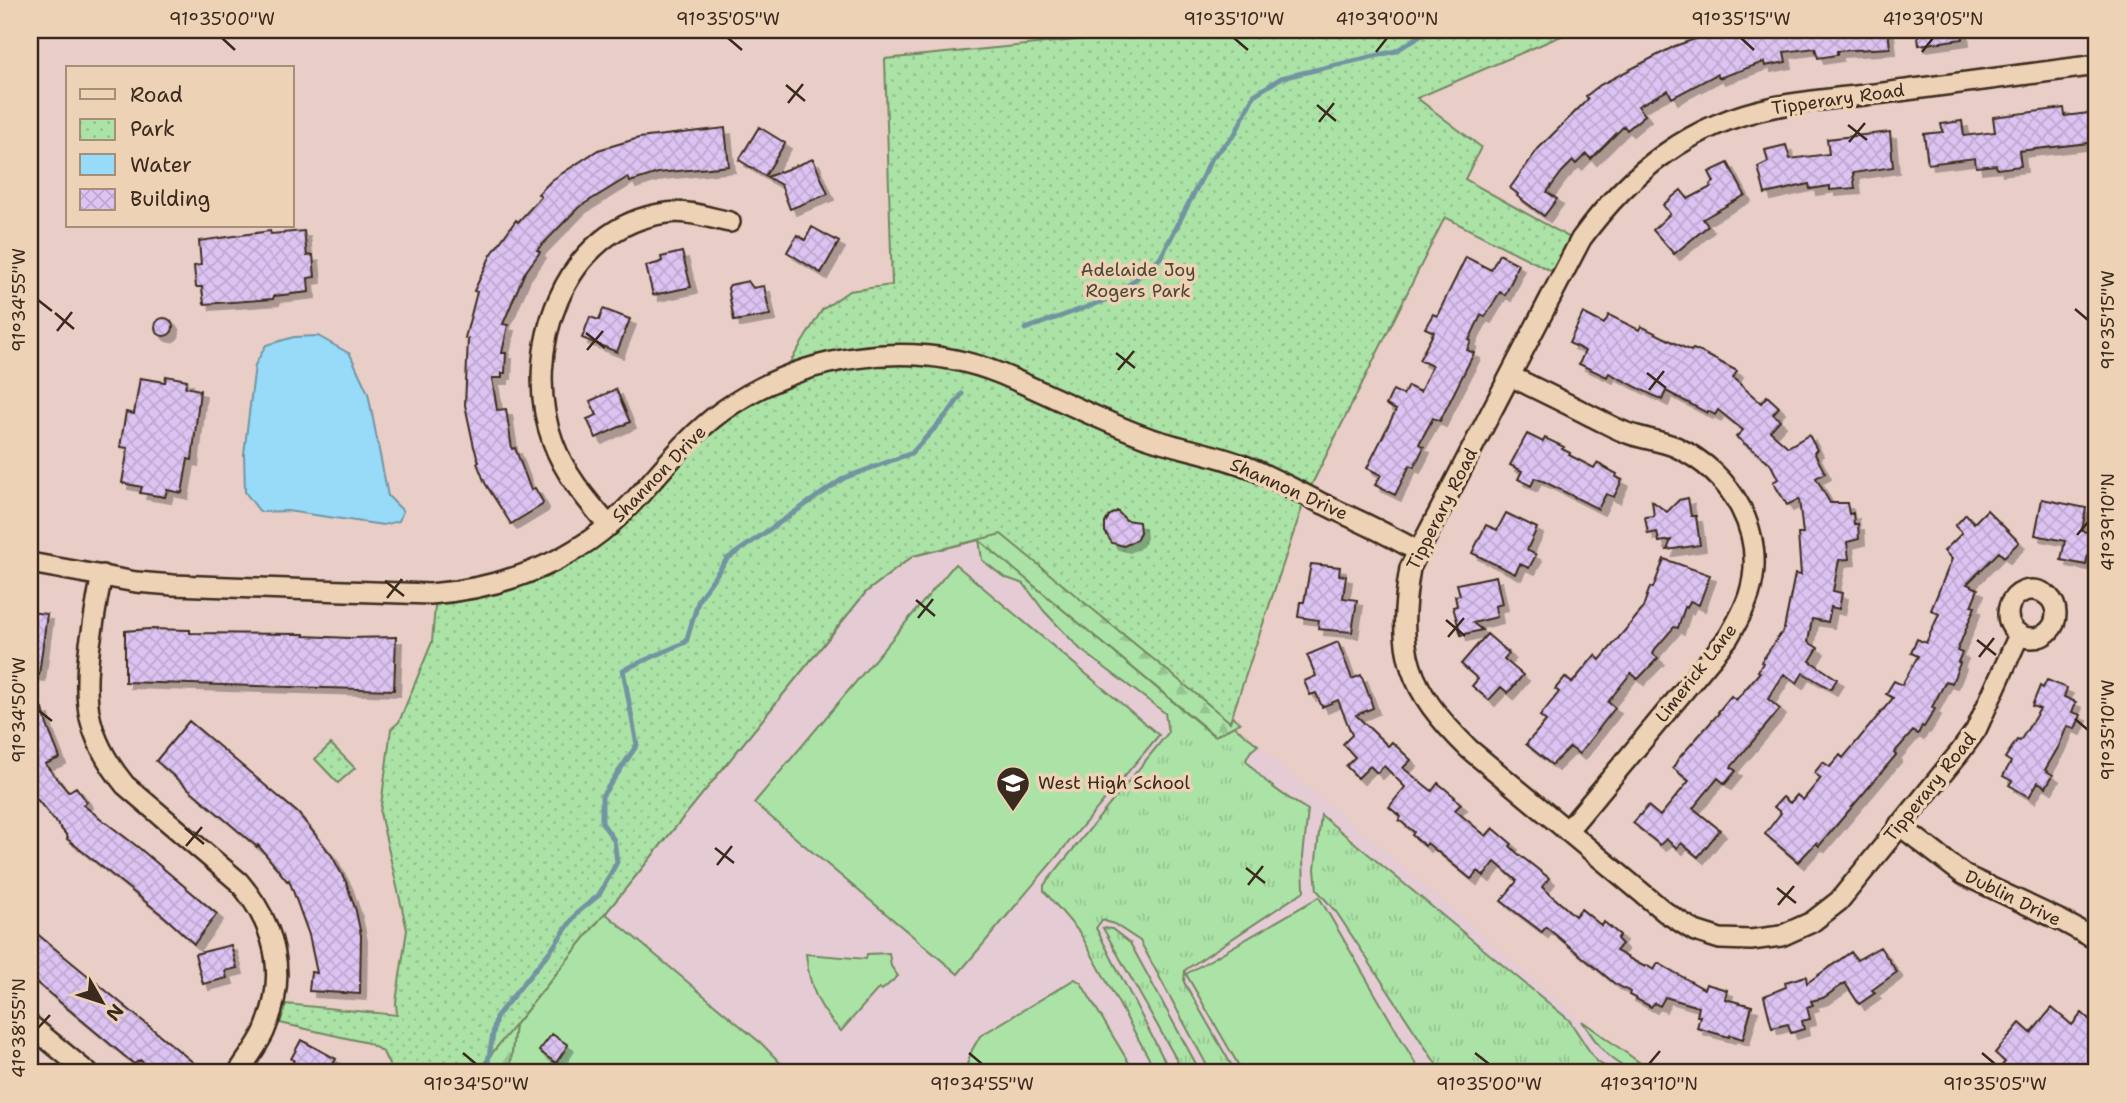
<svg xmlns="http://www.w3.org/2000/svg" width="2127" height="1103" font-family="'Shantell Sans',sans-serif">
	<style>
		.built { fill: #e5cbd4 }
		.grass { fill: url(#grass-tufts); stroke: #738662; stroke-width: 2 }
		.forest { fill: url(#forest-firs); stroke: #738662; stroke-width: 2 }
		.park { fill: url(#park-dots); stroke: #738662; stroke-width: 2 }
		.garden { fill: #abe3a7; stroke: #738662; stroke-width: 2 }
		.water { fill: #97dbf9; stroke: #7294a1; stroke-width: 2 }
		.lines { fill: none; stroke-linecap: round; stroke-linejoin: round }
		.stream { stroke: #7294a1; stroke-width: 5 }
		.building { fill: url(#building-cross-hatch); stroke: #3b2a1e; stroke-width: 2; filter: url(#shadow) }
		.minor-casing { stroke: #3b2a1e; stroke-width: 24 }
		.minor { stroke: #eed2b5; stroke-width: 19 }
		.ticks { fill: none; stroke: #3b2a1e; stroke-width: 2.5 }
		.labels { text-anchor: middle; stroke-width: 7; stroke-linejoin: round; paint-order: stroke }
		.street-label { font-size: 18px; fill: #3b2a1e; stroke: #eed2b5 }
		.park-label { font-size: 18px; fill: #4c4633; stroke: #eed2b5 }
		.poi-label { font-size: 18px; fill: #3b2a1e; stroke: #eed2b5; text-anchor: start }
		.neatline { fill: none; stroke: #3b2a1e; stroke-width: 2.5 }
		.ticks-label { font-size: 18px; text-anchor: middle; fill: #3b2a1e }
	</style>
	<defs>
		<pattern id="grass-tufts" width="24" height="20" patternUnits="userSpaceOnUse" patternTransform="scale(1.75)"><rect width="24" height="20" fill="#abe3a7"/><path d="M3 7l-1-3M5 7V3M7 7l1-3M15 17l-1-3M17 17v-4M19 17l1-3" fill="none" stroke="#94c38f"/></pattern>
		<pattern id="forest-firs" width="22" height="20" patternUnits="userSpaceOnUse" patternTransform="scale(1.75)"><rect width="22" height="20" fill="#abe3a7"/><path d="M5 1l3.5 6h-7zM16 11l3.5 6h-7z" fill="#94c38f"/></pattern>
		<pattern id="park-dots" width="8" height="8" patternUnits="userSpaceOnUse" patternTransform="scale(1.75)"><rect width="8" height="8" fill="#abe3a7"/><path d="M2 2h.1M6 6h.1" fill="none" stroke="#94c38f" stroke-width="1.8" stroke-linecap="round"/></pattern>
		<pattern id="building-cross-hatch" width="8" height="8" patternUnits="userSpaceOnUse" patternTransform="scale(1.75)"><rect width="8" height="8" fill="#dcc3f2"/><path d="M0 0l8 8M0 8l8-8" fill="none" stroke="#bea8cf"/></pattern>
		<filter id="shadow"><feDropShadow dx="6" dy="6" stdDeviation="0" flood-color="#0004"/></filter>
	</defs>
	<rect width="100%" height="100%" fill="#e9cec7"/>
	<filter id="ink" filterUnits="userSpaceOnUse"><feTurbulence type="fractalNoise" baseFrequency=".0143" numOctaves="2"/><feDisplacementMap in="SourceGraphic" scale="14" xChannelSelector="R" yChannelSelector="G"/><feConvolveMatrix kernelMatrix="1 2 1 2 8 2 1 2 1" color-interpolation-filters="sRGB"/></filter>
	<g filter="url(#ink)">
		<path class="built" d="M1001 534 1354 825 1582 1021 1654 1073H510L515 1025 866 591 913 556Z"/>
		<path class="grass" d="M979 539 1214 736 1234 726 1258 745 1250 752 1246 760C1264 783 1284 796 1308 810L1303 857 1304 891 1185 970 1184 982 1236 1073H1211L1140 941 1114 924 1102 920 1096 928 1171 1073H1157L1080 933 1044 891V885L1168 733 1165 713 1080 649 1044 611 1024 584 1004 577 982 560Z
			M1321 815 1569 1020 1596 1061 1616 1073H1442L1337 913 1317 890 1315 869Z
			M1103 928 1112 929 1130 943 1201 1073H1184Z
			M1582 1021 1654 1073C1616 1073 1601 1050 1582 1021Z"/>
		<path class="forest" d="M1019 530 1240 723 1215 736 979 540 913 556 866 592 515 1025 510 1073H430L816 575Z"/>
		<path class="park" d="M1175 30H1575L1417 98 1481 147 1465 179 1579 243 1561 276 1445 217 1306 496 1230 722 1001 534 913 556 866 592 476 1073H386L390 1067 383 1052 368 1043 280 1023 286 1004 397 1015 396 1002 407 930 380 813 391 729 399 722 432 642 436 594 578 548 689 439 781 377 822 310 849 291 892 285 885 59Z
			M331 744 355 768 338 783 315 759Z"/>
		<path class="garden" d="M955 564 1159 735 958 974 754 803Z
			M1319 897 1421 1073H1243L1186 974Z
			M605 913 762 1044 790 1073H510L515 1025Z
			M889 953 891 966 898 976 882 990 879 988 841 1031C818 1008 809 986 806 954L866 959 867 954Z
			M1075 979 1081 983 1135 1073H964L972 1050 980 1036Z"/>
		<path class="water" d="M318 336 350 354 368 393 388 496 403 511 399 521 383 525 287 511 260 512 245 492 244 454 255 365 266 345 294 337Z"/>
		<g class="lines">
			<path class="stream" d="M1025 329 1115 297 1161 257 1212 158 1235 134 1254 95 1281 78 1396 51 1429 30
				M486 1073 496 1017 554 946 577 913 599 895 617 862 614 840 602 823V796L637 745 623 670 686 642 699 599 727 559 844 478 912 453 950 411 962 394"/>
		</g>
		<path class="building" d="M1721 30H1888L1890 48 1837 51V55L1818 58 1815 48 1784 52 1786 62 1765 66 1764 62 1719 78 1717 74 1672 98 1668 90 1638 106 1645 115 1627 130 1624 126 1591 159 1586 154 1576 164 1573 161 1562 172 1547 192 1557 199 1544 216 1517 196 1518 194 1510 188 1538 149 1588 99 1586 96 1600 85 1675 46Z
			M1917 30H1962L1963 39 1919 45Z
			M2064 108 2065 116 2097 112V142L2019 151 2021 166 1997 169 1996 165 1976 167 1975 158 1928 164 1924 134 1943 132 1941 124 1962 121 1964 136 1995 132 1993 117Z
			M759 127 785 143 765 176 739 160Z
			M725 128 729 166 658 173 630 182 628 177 579 207 537 250 540 252 524 274 503 324 508 325 502 353H506L505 373H502V378H492L497 410 506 409 512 449 515 448 531 490 535 488 543 502 542 505 511 524 485 483 477 463 479 462 474 447 465 405 468 339 465 338 477 292 474 291 491 255 516 220 518 222 541 197 538 194 552 180 598 150 639 138Z
			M1890 132 1893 167 1853 173 1855 188 1830 190V186L1810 189 1809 184 1765 194 1758 167 1768 162 1765 150 1786 145 1790 159 1829 154 1827 139Z
			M813 159 828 194 790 209 781 185 767 177Z
			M1728 163 1745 195 1703 219 1708 226 1674 254 1653 230 1670 214 1663 205 1681 190 1688 199 1711 187 1710 185 1714 182 1709 172Z
			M812 227 839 242 821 273 787 252 797 235 805 240Z
			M270 231 271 234 304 231 307 256 313 255 315 277 308 278 309 292 274 296 273 299 204 304 202 287H196L194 266 201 265 199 241Z
			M682 252 691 287 653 295 646 266 658 263 662 261 661 257Z
			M1499 254 1518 264 1514 273 1515 274 1505 295 1500 292 1485 317 1481 315 1469 340 1471 341 1467 350 1474 353 1440 421 1433 418 1419 444 1424 447 1414 467 1410 465 1395 495 1375 485 1381 475 1367 468 1396 410 1386 405 1393 390 1403 395 1408 386 1420 392 1432 366 1419 360 1434 332 1425 328 1433 314 1437 316 1466 257 1491 270Z
			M748 281 753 288 764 286 770 315 734 321 728 288 730 285Z
			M603 309 630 319 617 352 582 338 590 317 599 320Z
			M1583 313 1604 324 1609 315 1639 330 1641 326 1691 351 1693 349 1703 353 1737 371 1733 378 1761 403 1767 396 1779 407 1773 414 1780 420 1770 431 1788 447 1809 435 1817 450 1814 452 1825 473 1816 478 1830 503H1847L1849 514 1853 513 1854 524H1858L1859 539 1847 542 1849 559 1839 560 1833 591 1842 593 1839 609 1831 607 1828 622 1812 619 1808 642 1818 648 1810 661 1837 679 1831 689 1803 673 1797 683 1784 674 1768 699 1780 709 1731 767 1736 771 1725 784 1718 778 1693 808 1720 830 1698 857 1681 843 1677 848 1666 839 1660 845 1633 823 1648 806 1660 816 1689 781 1673 768 1678 759 1719 713 1718 712 1731 696 1736 700 1760 672 1758 671 1763 663 1761 662 1784 629 1795 574 1801 575 1798 534H1803L1799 499 1787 505 1773 482 1778 479 1770 463 1736 437 1743 430 1718 410 1715 415 1708 411 1707 413 1666 391 1662 400 1609 373 1607 377 1579 364 1585 351 1569 343Z
			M155 327a9 9 0 1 1 18 0a9 9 0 1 1-18 0Z
			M166 376 187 380 185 387 200 390 192 460 188 459 182 493 167 490 165 497 140 493 142 487 122 483 128 448 120 447 126 412 134 414 140 378 165 382Z
			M616 389 630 422 596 438 587 419 597 415 590 401Z
			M1527 434 1543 442 1545 438 1564 447 1562 449 1570 453 1569 455 1594 468 1597 463 1617 474 1616 477 1622 480 1614 497 1606 494 1598 509 1545 482 1535 478 1531 486 1518 479 1522 471 1510 465Z
			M1688 498 1691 516H1696L1700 545 1667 550 1671 540 1659 542 1657 532 1648 534 1645 517 1654 516 1652 501 1667 512 1679 500Z
			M2042 499 2086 508 2082 531 2092 533 2086 565 2061 560 2065 541 2035 535Z
			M1987 510 2019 542 2004 557 1999 552 1967 584 1978 589 1971 606 1975 607 1957 651 1962 653 1958 662 1960 663 1952 683 1946 681 1932 707 1935 709 1924 727 1922 726 1918 734 1913 731 1894 753 1896 755 1819 846 1816 843 1798 862 1765 834 1781 813 1774 807 1783 797 1790 803 1797 795 1803 800 1821 778 1814 773 1823 762 1830 767 1840 755 1843 758 1893 698 1886 694 1894 681 1902 685 1918 656 1911 653 1917 639 1926 643 1939 614 1931 610 1952 559 1944 551 1962 533 1955 526 1966 514 1974 523Z
			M1117 511 1126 520 1139 522 1140 532 1136 540 1124 546 1112 543 1105 532V523L1109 516Z
			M1506 513 1537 528 1527 550 1536 555 1529 568 1520 564 1515 574 1472 553 1486 525 1497 530Z
			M1664 559 1710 575 1699 605 1690 601 1687 608 1685 607 1678 628 1674 627 1655 649 1653 654 1658 658 1638 679 1631 673 1608 702 1615 708 1579 754 1570 747 1552 765 1526 744 1546 721 1540 716 1559 692 1555 689 1565 677 1572 683 1595 655 1600 660 1642 610 1650 587 1653 588Z
			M1311 564 1340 567 1339 575 1346 576 1343 598 1357 600 1352 632 1318 629 1319 620 1298 617 1300 602H1304Z
			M1496 576 1502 604 1495 606 1497 617 1473 623 1482 630 1461 635 1453 607 1457 606 1455 596 1460 595 1457 584Z
			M30 612 47 614 39 675 30 674Z
			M149 629 190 630V633L304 634V636L350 638 396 637 394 690 125 682V631Z
			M1487 634 1509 653 1504 659 1523 675 1508 693 1501 687 1489 700 1472 686 1478 679 1461 664Z
			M1338 642 1352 679 1361 675 1370 698 1373 708 1356 715 1388 746 1392 742 1411 760 1403 768 1432 791 1438 783 1455 797 1454 798 1461 804 1455 810 1486 836 1493 828 1512 844 1510 846 1517 853 1549 878 1542 887 1575 916 1581 909 1602 926 1604 922 1620 935 1617 939 1622 944 1616 951 1645 967 1646 965 1654 970 1658 963 1704 989 1706 984 1727 990 1725 999 1752 1006 1743 1039 1730 1035 1729 1037 1697 1028 1700 1016H1697L1699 1007 1665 997 1660 1006 1654 1003 1651 1007 1629 995 1630 992 1614 983 1546 927 1542 932 1501 901 1517 881 1495 862 1484 876 1478 871 1471 879 1427 843 1425 846 1412 835 1414 832 1399 820 1401 817 1389 807 1405 787 1384 766 1377 773 1370 766 1358 778 1346 766 1355 757 1343 744 1352 735 1338 700 1322 707 1316 693 1310 695 1304 681 1316 676 1307 655Z
			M2047 680 2067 688 2064 697 2076 702 2072 712 2081 715 2075 729 2067 726 2059 746 2045 770 2053 775 2046 787 2038 782 2029 797 2009 785 2012 781 2003 776 2011 762 2005 758 2017 740 2020 741 2040 709 2032 706 2040 686 2043 688Z
			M43 709 47 725 60 758 45 764 68 792 76 787 87 802 83 805 138 847 217 914 194 944 166 918 67 839 68 837 30 791V712Z
			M189 721 298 813 332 856 346 882 356 911 361 935 360 994 309 991 311 972 317 973 309 935 289 880 287 881 258 845 257 847 156 761Z
			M30 928 195 1064 188 1073H158L140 1060 134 1064 30 977Z
			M231 945 237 968 225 971 227 978 203 984 195 954Z
			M1880 947 1897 972 1872 990 1875 993 1859 1004 1845 983 1823 998 1811 1001 1813 1005 1807 1007 1810 1019 1802 1021 1804 1029 1791 1033 1788 1024 1772 1028 1764 996 1786 987 1785 982 1806 976 1807 983 1851 952 1857 960Z
			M2052 1008 2072 1025 2082 1013 2097 1026V1073H1996L2005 1062 1995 1053 2020 1023 2031 1033Z
			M552 1034 568 1045 556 1063 539 1051Z
			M301 1040 336 1059 328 1073H304L291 1066 294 1060 291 1059Z"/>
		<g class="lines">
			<g class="minor-casing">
				<path id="minor" d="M1510 376C1537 389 1564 402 1591 416 1604 422 1617 430 1630 434 1645 439 1661 441 1676 447 1732 473 1768 534 1749 595 1744 611 1736 624 1728 638L1567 831
					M609 526C587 500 565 475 553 442 520 354 563 225 667 213 688 210 710 218 730 222
					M30 563 136 582 173 585 430 594C506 588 579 561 632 503 661 472 687 437 721 412 800 355 910 337 1001 374 1049 394 1095 418 1143 436 1176 448 1212 453 1245 466 1270 476 1295 490 1319 502 1353 518 1387 533 1419 552
					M102 575C97 598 94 621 90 644 82 702 87 738 125 785L239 882C277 927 288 977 264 1032 257 1047 246 1060 238 1073
					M2008 614a24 24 0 1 1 48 0a24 24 0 1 1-48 0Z
					M2019 635 1976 730 1960 752 1839 901 1812 922 1781 936 1751 940 1720 939 1695 931 1665 912 1469 749C1407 688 1396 653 1410 568L1581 239C1630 172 1691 123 1774 107 1813 99 1852 97 1891 92 1960 83 2028 74 2097 65
					M1899 825 1964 875 2062 921 2097 940
					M30 1025 88 1073"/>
			</g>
			<use href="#minor" class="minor"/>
		</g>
	</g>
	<path class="ticks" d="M222 38 235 50M728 38 742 50M1234 38 1248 50M1741 38 1754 50M1376 52 1387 38M1922 52 1933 38M786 85 805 101M788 103 803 84M1317 105 1336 121M1319 122 1334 103M1848 125 1867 140M1849 142 1865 123M38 300 52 311M2075 309 2088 320M55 313 74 329M57 331 72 312M586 333 605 348M587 350 603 331M1116 353 1135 368M1118 370 1134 351M1647 373 1666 388M1649 390 1664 371M2077 535 2088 522M385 581 404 596M387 598 402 579M916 600 935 616M918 618 933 599M1446 620 1465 636M1448 637 1464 618M1977 640 1996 655M1979 657 1994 638M38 710 52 721M2075 719 2088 730M185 828 204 844M186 846 202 827M715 848 734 863M717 865 732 846M1246 868 1265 883M1248 885 1263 866M1777 888 1796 903M1778 905 1794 886M38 1028 50 1015M463 1053 476 1064M969 1053 982 1064M1475 1053 1489 1064M1982 1053 1995 1064M1649 1064 1660 1051"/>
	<defs>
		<g id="school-pin" transform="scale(1.75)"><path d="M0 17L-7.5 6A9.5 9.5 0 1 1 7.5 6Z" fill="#3b2a1e" stroke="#eed2b5"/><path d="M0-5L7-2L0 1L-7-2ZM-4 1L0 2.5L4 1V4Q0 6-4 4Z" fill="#fff"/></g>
	</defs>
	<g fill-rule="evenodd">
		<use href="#school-pin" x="1013" y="783"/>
	</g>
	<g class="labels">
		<g class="street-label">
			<text transform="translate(1838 99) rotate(-8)" y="6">Tipperary Road</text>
			<text transform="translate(659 474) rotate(-46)" y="6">Shannon Drive</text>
			<text transform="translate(1289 489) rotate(24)" y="6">Shannon Drive</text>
			<text transform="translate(1442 509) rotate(-63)" y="6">Tipperary Road</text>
			<text transform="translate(1696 673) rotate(-52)" y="6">Limerick Lane</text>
			<text transform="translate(1930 787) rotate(-51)" y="6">Tipperary Road</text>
			<text transform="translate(2013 898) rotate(26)" y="6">Dublin Drive</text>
		</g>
		<g class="park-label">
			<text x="1138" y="276">Adelaide Joy<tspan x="1138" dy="21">Rogers Park</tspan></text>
		</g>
		<g class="poi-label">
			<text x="1038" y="789">West High School</text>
		</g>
	</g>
	<rect width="2127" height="1103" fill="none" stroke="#eed2b5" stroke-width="77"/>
	<rect x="66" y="66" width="228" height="161" fill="#eed2b5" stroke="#a68f79" stroke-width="2"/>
	<rect x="80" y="89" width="35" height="10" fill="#eed2b5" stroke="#a68f79" stroke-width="2"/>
	<text x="130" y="102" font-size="21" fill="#3b2a1e">Road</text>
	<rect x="80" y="119" width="35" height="21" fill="url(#park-dots)" stroke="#a68f79" stroke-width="2"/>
	<text x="130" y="136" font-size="21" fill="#3b2a1e">Park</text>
	<rect x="80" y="154" width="35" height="21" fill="#97dbf9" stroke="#a68f79" stroke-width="2"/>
	<text x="130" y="172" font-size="21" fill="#3b2a1e">Water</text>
	<rect x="80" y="189" width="35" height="21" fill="url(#building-cross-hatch)" stroke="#a68f79" stroke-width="2"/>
	<text x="130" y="206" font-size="21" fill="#3b2a1e">Building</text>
	<g transform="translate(102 1002) rotate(129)" stroke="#eed2b5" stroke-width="5" paint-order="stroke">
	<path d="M0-5L12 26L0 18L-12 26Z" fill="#3b2a1e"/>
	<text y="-10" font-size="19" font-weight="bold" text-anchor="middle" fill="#3b2a1e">N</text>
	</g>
	<rect x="38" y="38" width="2050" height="1026" class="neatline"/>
	<g class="ticks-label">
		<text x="222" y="25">91°35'00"W</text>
		<text x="728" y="25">91°35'05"W</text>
		<text x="1234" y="25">91°35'10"W</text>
		<text x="1387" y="25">41°39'00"N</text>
		<text x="1741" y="25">91°35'15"W</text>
		<text x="1933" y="25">41°39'05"N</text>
		<text transform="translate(19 300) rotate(-90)" y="6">91°34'55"W</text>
		<text transform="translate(2108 320) rotate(-90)" y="6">91°35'15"W</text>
		<text transform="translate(2108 522) rotate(-90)" y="6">41°39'10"N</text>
		<text transform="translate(19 710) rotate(-90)" y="6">91°34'50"W</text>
		<text transform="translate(2108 730) rotate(-90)" y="6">91°35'10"W</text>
		<text transform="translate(19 1028) rotate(-90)" y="6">41°38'55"N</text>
		<text x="476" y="1090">91°34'50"W</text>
		<text x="982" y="1090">91°34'55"W</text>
		<text x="1489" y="1090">91°35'00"W</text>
		<text x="1649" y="1090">41°39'10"N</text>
		<text x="1995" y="1090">91°35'05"W</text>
	</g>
</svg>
